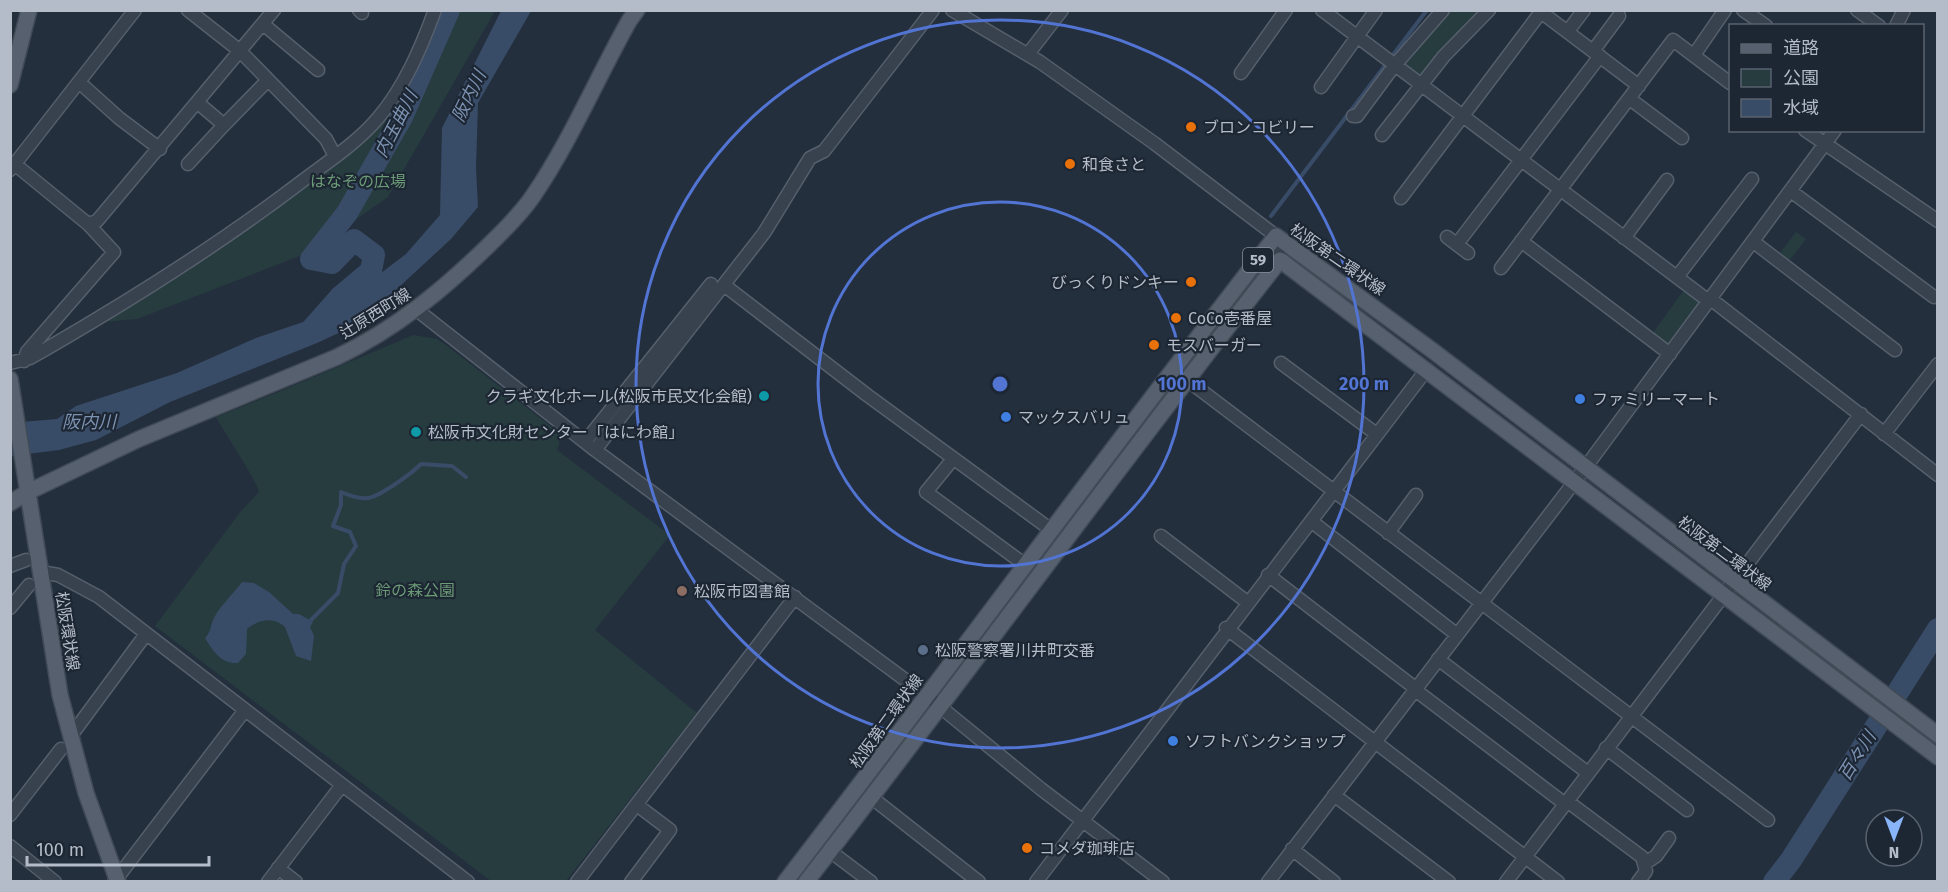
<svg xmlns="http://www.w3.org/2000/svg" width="1948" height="892" font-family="'Fira Sans','Noto Sans JP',sans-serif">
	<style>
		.green { fill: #263c3f }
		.water { fill: #394c67 }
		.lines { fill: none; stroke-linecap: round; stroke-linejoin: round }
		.stream { stroke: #394c67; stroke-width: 4 }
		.river { stroke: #394c67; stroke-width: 22 }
		.minor-casing { stroke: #565f6c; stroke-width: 15 }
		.major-casing { stroke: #414a57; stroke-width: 18 }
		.minor { stroke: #38414e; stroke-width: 12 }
		.major { stroke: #56606e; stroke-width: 15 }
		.ring { fill: none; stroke: #5274d3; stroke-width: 3 }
		.food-dot { fill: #e8710a; stroke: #1d2633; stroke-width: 2 }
		.culture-dot { fill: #0f9aa8; stroke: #1d2633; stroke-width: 2 }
		.shop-dot { fill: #3f7fe0; stroke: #1d2633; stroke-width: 2 }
		.education-dot { fill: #8d6e63; stroke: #1d2633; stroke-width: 2 }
		.service-dot { fill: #5c6f8a; stroke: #1d2633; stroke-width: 2 }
		.labels { text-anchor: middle; stroke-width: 4.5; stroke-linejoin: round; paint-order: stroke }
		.shield { fill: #1d2633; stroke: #878f9c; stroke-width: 1.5 }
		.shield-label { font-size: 15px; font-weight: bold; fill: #b4bcc9 }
		.poi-label { font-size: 16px; fill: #b4bcc9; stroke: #1d2633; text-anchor: start }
		.park-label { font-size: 16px; fill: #6b9a76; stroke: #1d2633 }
		.street-label { font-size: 16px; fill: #b4bcc9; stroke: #1d2633 }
		.water-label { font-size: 18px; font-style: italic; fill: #7c92b1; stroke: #1d2633 }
		.centre { fill: #5274d3; stroke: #1d2633; stroke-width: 3 }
		.ring-label { font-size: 18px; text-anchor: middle; font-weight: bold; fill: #5274d3; stroke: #1d2633; stroke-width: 4.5; stroke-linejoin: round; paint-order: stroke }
	</style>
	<rect width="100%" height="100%" fill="#242f3e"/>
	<path class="green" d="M439 11H495L388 197 310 252 137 319 103 322 377 125Z
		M1452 11H1485L1421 79 1402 66Z
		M1796 232 1806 239 1789 261 1779 254Z
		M1684 290 1700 301 1667 345 1652 334Z
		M413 335 437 339 446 345 562 435 557 450 670 535 595 630 697 713 566 881H491L155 626 241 511 259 492C258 483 223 430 216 417 283 391 347 363 413 335Z"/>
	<path class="water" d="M501 11H531L478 103 476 168 478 207 451 239 360 323 317 343 170 402 96 440 59 450 11 456 10 423 57 419 76 406 177 373 256 338 309 320 348 298 406 254 440 215 442 128Z
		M242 582 254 583 269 592 293 614H299L313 622 310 627 314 636 311 661 296 656 285 627C273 616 258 620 247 629L246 654 238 663C221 664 213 651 205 638 212 631 210 624 215 616 222 604 233 594 242 582Z"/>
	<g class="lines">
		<path class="stream" d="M1271 216 1427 10
			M309 622 338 593 344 564 356 546 350 532 333 526 341 505V492C367 503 372 499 394 485 404 478 412 473 421 464L452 466 466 477"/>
		<path class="river" d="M310 331 340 297 371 271 374 255 354 240 332 263 311 259 347 213 402 117 449 10
			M1774 882 1791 860 1938 629"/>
		<g class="minor-casing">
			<path id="minor" d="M188 10 240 51 326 139 335 156
				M359 10 362 13
				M952 10 1040 62 1154 143 1276 236 1280 260
				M1322 10 1710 302
				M1743 10 1766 26
				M1857 10 1879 26
				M263 24 318 70
				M1896 26 1904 10
				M1568 31 1584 10
				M1593 51 1619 16
				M1028 54 1062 10
				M1694 55 1725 10
				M1241 73 1286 10
				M268 80 224 125 197 102 274 10
				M79 82 119 118 160 149
				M1321 87 1376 10
				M1630 99 1682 138
				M1353 116H1357L1394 66 1443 10
				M1805 130 1938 221
				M1382 135 1444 56 1489 10
				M188 164 224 125
				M17 166 88 224
				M10 170 135 10
				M1792 192 1934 297
				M1401 198 1541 12 1639 86
				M1447 237 1468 253
				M1624 238 1667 180
				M1521 241 1670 354
				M1755 243 1895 350
				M1457 244 1600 56
				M1501 268 1673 40 1730 83
				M1677 277 1752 179
				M724 285 867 395 1050 529
				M1712 300 1938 475
				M417 310 595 450 927 696 1041 789 1163 882
				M24 361 27 352 114 252 88 224 97 221 197 102
				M10 363 30 358 46 349C134 298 220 244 301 182 326 163 357 143 378 118 404 88 421 48 435 10
				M1281 363 1375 433
				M1186 379 1768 820
				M1884 434 1938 364
				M585 442 711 284
				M595 450 764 233 810 158 824 151 933 10
				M953 459 926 492 1024 564
				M1311 521 1456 634
				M1388 533 1416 495
				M1161 536 1247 602
				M10 566 26 560
				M41 572 58 575 99 597 468 882
				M1268 575 1415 688
				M10 608 29 585
				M1226 628 1558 882
				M1438 659 1588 773
				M1414 689 1565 804
				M70 737 146 634
				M1606 748 1687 810
				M1334 795 1449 882
				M871 797 979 882
				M1567 801 1642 857 1646 871 1638 882
				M10 815 61 749
				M10 846 55 882
				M1292 849 1334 882
				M830 851 871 882
				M1644 864 1656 856 1669 838
				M278 868 296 882
				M114 882 245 710
				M268 882 342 785
				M577 882 795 597
				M631 882 670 830 637 805
				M1036 882 1427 369
				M1268 882 1585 468 1835 130
				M1506 882 1861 414"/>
		</g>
		<g class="major-casing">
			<path id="major" d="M10 85 29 10
				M10 379 60 695 86 793 118 882
				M10 503 28 492 139 439 337 357C396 329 444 289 490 244 505 229 521 214 533 196 570 142 597 78 629 21L637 10
				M785 882C950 668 1110 449 1276 236L1433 351 1938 735
				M806 882C966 676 1119 465 1280 260L1938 757"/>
		</g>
		<use href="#minor" class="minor"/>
		<use href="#major" class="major"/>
	</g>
	<g class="ring">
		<circle cx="1000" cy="384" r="182"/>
		<circle cx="1000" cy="384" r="364"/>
	</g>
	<g class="food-dot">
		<circle cx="1191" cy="127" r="6"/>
		<circle cx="1070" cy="164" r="6"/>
		<circle cx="1191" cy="282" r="6"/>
		<circle cx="1176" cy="318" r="6"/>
		<circle cx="1154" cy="345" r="6"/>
		<circle cx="1027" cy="848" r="6"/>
	</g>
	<g class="culture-dot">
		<circle cx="764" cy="396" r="6"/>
		<circle cx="416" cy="432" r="6"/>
	</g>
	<g class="shop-dot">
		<circle cx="1580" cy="399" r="6"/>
		<circle cx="1006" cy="417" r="6"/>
		<circle cx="1173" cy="741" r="6"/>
	</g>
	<circle class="education-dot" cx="682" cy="591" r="6"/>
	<circle class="service-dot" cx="923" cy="650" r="6"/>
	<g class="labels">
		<rect class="shield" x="1243" y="248" width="30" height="24" rx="4.5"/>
		<g class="shield-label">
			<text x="1258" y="265">59</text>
		</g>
		<g class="poi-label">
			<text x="1203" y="133">ブロンコビリー</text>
			<text x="1082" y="170">和食さと</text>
			<text x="1179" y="288" text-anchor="end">びっくりドンキー</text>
			<text x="1188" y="324">CoCo壱番屋</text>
			<text x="1166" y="351">モスバーガー</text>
			<text x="752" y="402" text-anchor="end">クラギ文化ホール(松阪市民文化会館)</text>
			<text x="1592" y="405">ファミリーマート</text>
			<text x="1018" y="423">マックスバリュ</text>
			<text x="428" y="438">松阪市文化財センター「はにわ館」</text>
			<text x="694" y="597">松阪市図書館</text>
			<text x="935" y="656">松阪警察署川井町交番</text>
			<text x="1185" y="747">ソフトバンクショップ</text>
			<text x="1039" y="854">コメダ珈琲店</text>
		</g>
		<g class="park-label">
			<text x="358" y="187">はなぞの広場</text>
			<text x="415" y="596">鈴の森公園</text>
		</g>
		<g class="street-label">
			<text transform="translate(1338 259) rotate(35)" y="6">松阪第二環状線</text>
			<text transform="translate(375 313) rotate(-32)" y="6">辻原西町線</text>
			<text transform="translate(1725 553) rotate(37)" y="6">松阪第二環状線</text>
			<text transform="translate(68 631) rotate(81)" y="6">松阪環状線</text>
			<text transform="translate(886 721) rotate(-54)" y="6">松阪第二環状線</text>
		</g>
		<g class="water-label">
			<text transform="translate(469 96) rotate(-64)" y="6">阪内川</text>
			<text transform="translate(396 124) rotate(-63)" y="6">内玉曲川</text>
			<text x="89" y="428">阪内川</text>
			<text transform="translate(1857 756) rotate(-58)" y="6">百々川</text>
		</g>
	</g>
	<circle cx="1000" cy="384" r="9" class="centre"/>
	<g class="ring-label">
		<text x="1182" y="390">100 m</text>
		<text x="1364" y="390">200 m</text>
	</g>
	<rect width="1948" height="892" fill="none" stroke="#b4bcc9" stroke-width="24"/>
	<rect x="1729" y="24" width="195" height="108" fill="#1d2633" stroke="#59626f" stroke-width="1.5"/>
	<rect x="1741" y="44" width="30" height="9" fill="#56606e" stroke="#59626f" stroke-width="1.5"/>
	<text x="1783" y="54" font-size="18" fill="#b4bcc9">道路</text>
	<rect x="1741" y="69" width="30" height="18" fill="#263c3f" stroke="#59626f" stroke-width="1.5"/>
	<text x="1783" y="84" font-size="18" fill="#b4bcc9">公園</text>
	<rect x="1741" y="99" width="30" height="18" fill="#394c67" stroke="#59626f" stroke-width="1.5"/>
	<text x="1783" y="114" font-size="18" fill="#b4bcc9">水域</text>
	<g transform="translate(1894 838) rotate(180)"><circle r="28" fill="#1d2633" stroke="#59626f" stroke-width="1.5"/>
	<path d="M0-4.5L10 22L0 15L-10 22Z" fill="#8ab4f8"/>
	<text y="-9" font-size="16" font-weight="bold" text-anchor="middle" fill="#b4bcc9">N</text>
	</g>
	<path d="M27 856v9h182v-9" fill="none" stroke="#b4bcc9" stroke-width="3"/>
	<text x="36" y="856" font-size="18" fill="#b4bcc9" stroke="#1d2633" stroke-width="4.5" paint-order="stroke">100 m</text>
</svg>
